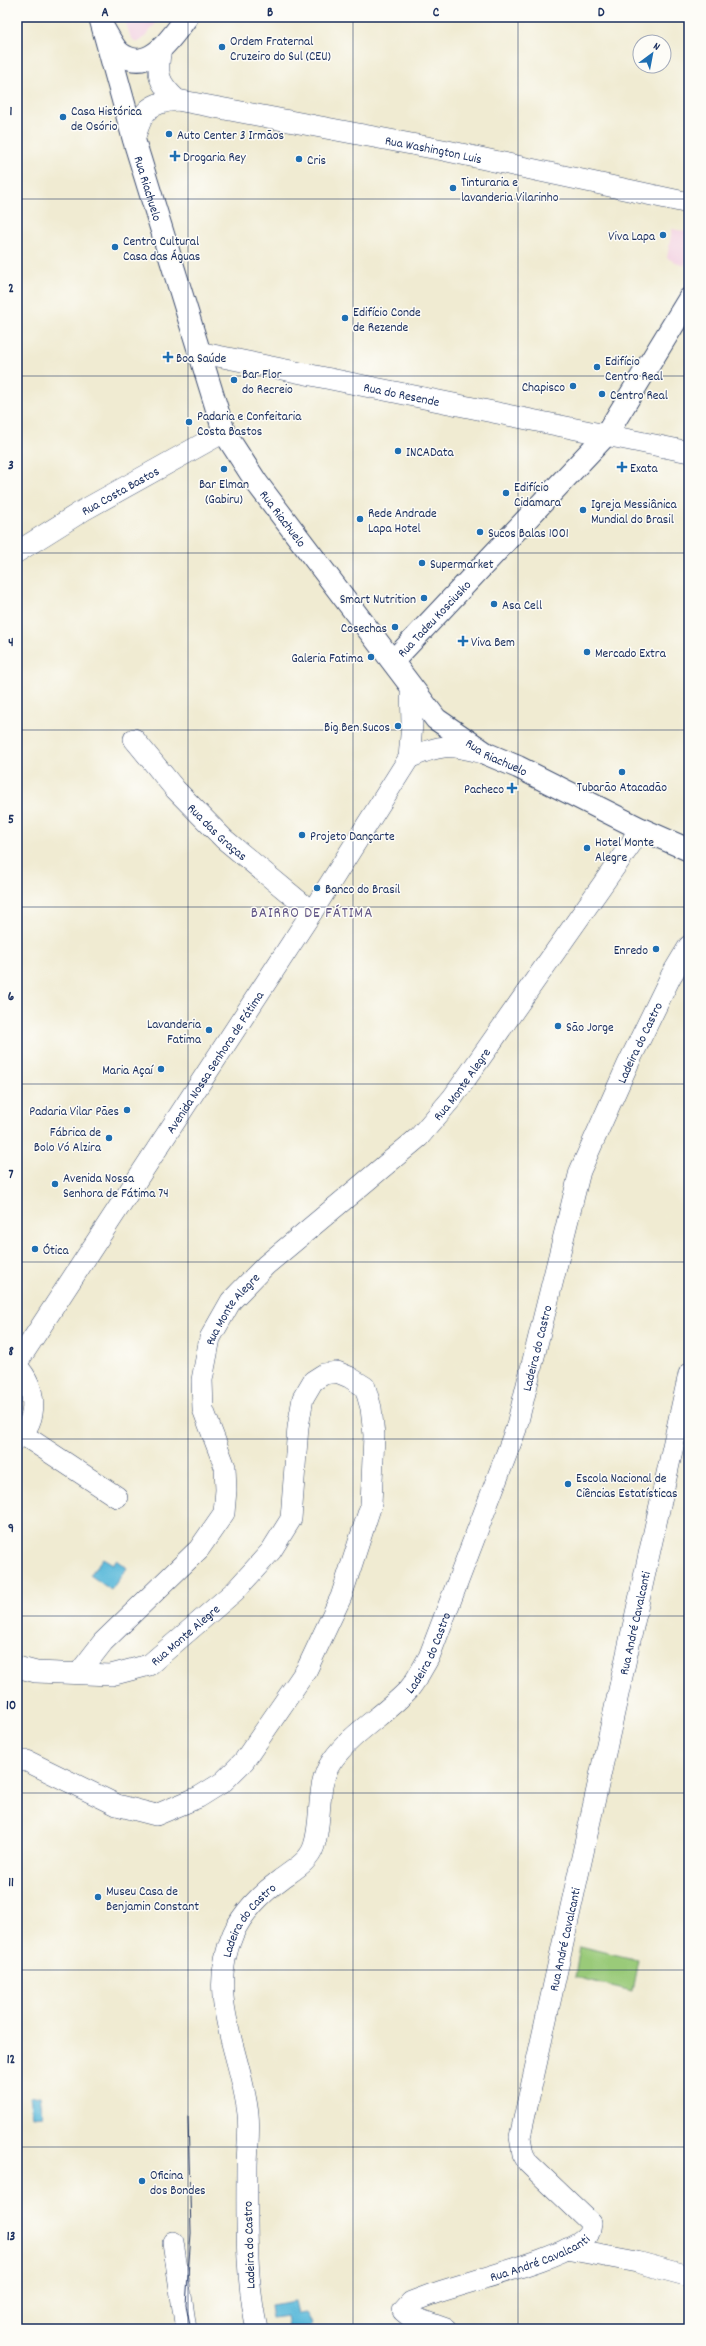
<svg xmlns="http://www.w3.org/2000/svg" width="706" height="2346" font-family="Dekko,sans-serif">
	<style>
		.built { fill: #f2cfe1 }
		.green { fill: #9aca79; stroke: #5a7c6c }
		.water { fill: #5bbada; stroke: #3b749c }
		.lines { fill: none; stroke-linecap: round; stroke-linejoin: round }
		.minor-casing { stroke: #3b4b6f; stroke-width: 22 }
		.tertiary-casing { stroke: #3b4b6f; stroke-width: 24 }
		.secondary-casing { stroke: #3b4b6f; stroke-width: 24 }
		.minor { stroke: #fff; stroke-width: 21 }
		.tertiary { stroke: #fff; stroke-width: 22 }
		.secondary { stroke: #fff; stroke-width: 22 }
		.tram { stroke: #1b2f5e; stroke-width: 1 }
		.grid { fill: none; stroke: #1b2f5e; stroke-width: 1; stroke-opacity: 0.55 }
		.poi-dot { fill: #1f6fb2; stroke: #fdfcf7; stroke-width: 1.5 }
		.labels { text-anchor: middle; stroke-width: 3; stroke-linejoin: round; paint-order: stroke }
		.poi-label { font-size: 13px; fill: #1b2f5e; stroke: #fdfcf7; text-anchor: start }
		.street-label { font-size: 13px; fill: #1b2f5e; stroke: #fdfcf7 }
		.quarter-label { font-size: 15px; letter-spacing: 1px; fill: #635888; stroke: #fdfcf7 }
		.neatline { fill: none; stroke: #1b2f5e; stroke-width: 1.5 }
		.grid-label { font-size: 13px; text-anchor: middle; font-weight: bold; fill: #1b2f5e }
	</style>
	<rect width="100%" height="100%" fill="#fdfcf7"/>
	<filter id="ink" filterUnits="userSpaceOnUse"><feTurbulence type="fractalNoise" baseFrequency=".025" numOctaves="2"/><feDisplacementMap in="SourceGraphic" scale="8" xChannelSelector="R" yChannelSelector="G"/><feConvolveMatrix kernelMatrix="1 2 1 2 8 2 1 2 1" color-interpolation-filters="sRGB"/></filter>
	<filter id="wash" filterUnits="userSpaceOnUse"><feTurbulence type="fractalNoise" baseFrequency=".012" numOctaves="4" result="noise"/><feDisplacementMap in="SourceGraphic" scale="16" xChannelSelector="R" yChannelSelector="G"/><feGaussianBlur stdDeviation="0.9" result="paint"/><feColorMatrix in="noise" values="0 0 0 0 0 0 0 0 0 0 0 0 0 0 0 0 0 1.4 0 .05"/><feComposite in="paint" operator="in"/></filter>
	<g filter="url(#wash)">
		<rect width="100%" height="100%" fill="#f0ebd2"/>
		<path class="built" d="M124 17H161L142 40 136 42 131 38Z
			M672 229 689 232V256L684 266 667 258Z"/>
		<path class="green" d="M580 1946 638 1960 632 1991 575 1977Z"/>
		<path class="water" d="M103 1558 113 1564 116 1560 127 1568 111 1590 90 1575Z
			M40 2096 43 2115 33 2116 30 2097Z
			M295 2301 298 2314 306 2313 313 2324 303 2329H289L287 2316 272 2318 270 2305Z"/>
	</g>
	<g filter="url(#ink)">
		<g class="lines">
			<g class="minor-casing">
				<g id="minor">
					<path d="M161 49C156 74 158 83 177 100"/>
					<path id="s1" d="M134 140C142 113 146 103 177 100L443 150 689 203"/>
					<path id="s2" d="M198 352 689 452"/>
					<path id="s3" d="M17 552 84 510 224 432"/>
					<path id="s4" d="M134 739 175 789 224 839 312 912"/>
					<path d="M409 758C441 744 450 744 483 753"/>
					<path id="s5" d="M17 1363 312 912 409 758 412 724 411 686"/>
					<path d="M17 1366C36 1387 40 1419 17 1439"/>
					<path d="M22 1434 117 1497"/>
					<path id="s6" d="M17 1667 36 1672 111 1675 149 1665 235 1591 271 1551 291 1519 298 1427 303 1398 313 1381 324 1374 337 1372 349 1377 365 1387 371 1408 374 1435 371 1505 341 1597 307 1669 244 1761 223 1782 199 1797 156 1815 117 1805 27 1761H17"/>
					<path id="s7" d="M79 1673 103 1642 199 1549 224 1513 226 1490 225 1467 203 1409 202 1380 210 1338 231 1301 266 1265 419 1137 453 1097 631 844 639 828"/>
					<path d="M173 2242 186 2329"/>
					<path d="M567 2249 637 2262 689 2276"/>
					<path id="s8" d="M257 2329C245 2275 247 2222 247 2167 247 2150 250 2131 248 2114 241 2051 205 1998 233 1934 242 1913 262 1893 280 1880 293 1870 309 1862 314 1846 323 1819 315 1785 332 1761 352 1732 385 1715 409 1689 417 1680 423 1667 429 1657L516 1429 580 1171 628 1064 671 976 689 946"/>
					<path id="s9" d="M446 2329 409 2316 403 2311 411 2302 427 2296C458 2284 572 2257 588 2235 590 2232 590 2227 591 2223L528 2163 523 2154 520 2137 689 1374"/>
				</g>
			</g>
			<g class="tertiary-casing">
				<g id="tertiary">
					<path d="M105 31C109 38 115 50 121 54 150 74 172 36 187 17"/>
					<path id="s10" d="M393 661 606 435 689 299"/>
				</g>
			</g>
			<g class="secondary-casing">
				<g id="secondary">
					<path id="s11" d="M100 17 134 140 224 432 257 483 436 719 487 754 518 767 639 828 689 850"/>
				</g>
			</g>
			<use href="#minor" class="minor"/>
			<use href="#tertiary" class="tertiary"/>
			<use href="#secondary" class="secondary"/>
			<path class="tram" d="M188 2117 191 2233 186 2305 191 2329"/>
		</g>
	</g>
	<path class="grid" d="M188 17V2329M353 17V2329M518 17V2329M17 199H689M17 376H689M17 553H689M17 730H689M17 907H689M17 1084H689M17 1262H689M17 1439H689M17 1616H689M17 1793H689M17 1970H689M17 2147H689"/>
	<g class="poi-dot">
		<circle cx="222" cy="47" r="4"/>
		<circle cx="63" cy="117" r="4"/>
		<circle cx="169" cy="134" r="4"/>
		<path d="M173 150h4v4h4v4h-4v4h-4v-4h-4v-4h4z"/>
		<circle cx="299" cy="159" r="4"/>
		<circle cx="453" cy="188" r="4"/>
		<circle cx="663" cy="235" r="4"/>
		<circle cx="115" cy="247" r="4"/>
		<circle cx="345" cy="318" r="4"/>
		<path d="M166 351h4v4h4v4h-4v4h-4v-4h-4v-4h4z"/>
		<circle cx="597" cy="367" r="4"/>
		<circle cx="234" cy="380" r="4"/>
		<circle cx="573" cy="386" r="4"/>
		<circle cx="602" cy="394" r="4"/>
		<circle cx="189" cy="422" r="4"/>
		<circle cx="398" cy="451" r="4"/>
		<path d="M620 461h4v4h4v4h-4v4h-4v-4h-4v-4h4z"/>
		<circle cx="224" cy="469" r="4"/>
		<circle cx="506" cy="493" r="4"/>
		<circle cx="583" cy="510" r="4"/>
		<circle cx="360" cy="519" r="4"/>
		<circle cx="480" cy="532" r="4"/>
		<circle cx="422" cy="563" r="4"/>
		<circle cx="424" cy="598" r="4"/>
		<circle cx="494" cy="604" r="4"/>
		<circle cx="395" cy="627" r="4"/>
		<path d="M461 635h4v4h4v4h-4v4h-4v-4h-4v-4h4z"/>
		<circle cx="587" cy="652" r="4"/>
		<circle cx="371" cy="657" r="4"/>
		<circle cx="398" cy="726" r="4"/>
		<circle cx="622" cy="772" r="4"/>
		<path d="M510 782h4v4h4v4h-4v4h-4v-4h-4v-4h4z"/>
		<circle cx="302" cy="835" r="4"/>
		<circle cx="587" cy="848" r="4"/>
		<circle cx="317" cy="888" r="4"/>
		<circle cx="656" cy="949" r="4"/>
		<circle cx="558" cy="1026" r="4"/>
		<circle cx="209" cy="1030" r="4"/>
		<circle cx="161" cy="1069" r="4"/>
		<circle cx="127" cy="1110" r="4"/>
		<circle cx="109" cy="1138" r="4"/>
		<circle cx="55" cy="1184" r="4"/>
		<circle cx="35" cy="1249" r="4"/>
		<circle cx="568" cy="1484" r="4"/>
		<circle cx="98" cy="1897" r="4"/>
		<circle cx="142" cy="2181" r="4"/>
	</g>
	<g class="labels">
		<g class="poi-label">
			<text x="230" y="45">Ordem Fraternal<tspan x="230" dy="15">Cruzeiro do Sul (CEU)</tspan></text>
			<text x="71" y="115">Casa Histórica<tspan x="71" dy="15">de Osório</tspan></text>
			<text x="177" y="139">Auto Center 3 Irmãos</text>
			<text x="183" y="161">Drogaria Rey</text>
			<text x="307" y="164">Cris</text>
			<text x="461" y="186">Tinturaria e<tspan x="461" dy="15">lavanderia Vilarinho</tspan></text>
			<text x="655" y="240" text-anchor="end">Viva Lapa</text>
			<text x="123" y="245">Centro Cultural<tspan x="123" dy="15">Casa das Águas</tspan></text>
			<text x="353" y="316">Edifício Conde<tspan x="353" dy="15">de Rezende</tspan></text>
			<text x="176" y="362">Boa Saúde</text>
			<text x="605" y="365">Edifício<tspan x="605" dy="15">Centro Real</tspan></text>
			<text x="242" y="378">Bar Flor<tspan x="242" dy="15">do Recreio</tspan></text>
			<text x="565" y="391" text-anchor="end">Chapisco</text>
			<text x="610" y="399">Centro Real</text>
			<text x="197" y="420">Padaria e Confeitaria<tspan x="197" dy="15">Costa Bastos</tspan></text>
			<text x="406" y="456">INCAData</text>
			<text x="630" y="472">Exata</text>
			<text x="224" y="488" text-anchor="middle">Bar Elman<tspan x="224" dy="15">(Gabiru)</tspan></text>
			<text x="514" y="491">Edifício<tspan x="514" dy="15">Cidamara</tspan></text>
			<text x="591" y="508">Igreja Messiânica<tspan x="591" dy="15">Mundial do Brasil</tspan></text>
			<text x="368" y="517">Rede Andrade<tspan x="368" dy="15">Lapa Hotel</tspan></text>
			<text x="488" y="537">Sucos Balas 1001</text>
			<text x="430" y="568">Supermarket</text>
			<text x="416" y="603" text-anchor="end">Smart Nutrition</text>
			<text x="502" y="609">Asa Cell</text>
			<text x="387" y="632" text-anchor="end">Cosechas</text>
			<text x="471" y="646">Viva Bem</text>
			<text x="595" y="657">Mercado Extra</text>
			<text x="363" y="662" text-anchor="end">Galeria Fatima</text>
			<text x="390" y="731" text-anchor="end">Big Ben Sucos</text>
			<text x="622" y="791" text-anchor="middle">Tubarão Atacadão</text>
			<text x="504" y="793" text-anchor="end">Pacheco</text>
			<text x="310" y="840">Projeto Dançarte</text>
			<text x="595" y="846">Hotel Monte<tspan x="595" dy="15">Alegre</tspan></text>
			<text x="325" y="893">Banco do Brasil</text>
			<text x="648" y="954" text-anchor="end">Enredo</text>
			<text x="201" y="1028" text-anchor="end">Lavanderia<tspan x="201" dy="15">Fatima</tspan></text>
			<text x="566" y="1031">São Jorge</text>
			<text x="153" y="1074" text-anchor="end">Maria Açaí</text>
			<text x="119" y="1115" text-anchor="end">Padaria Vilar Pães</text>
			<text x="101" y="1136" text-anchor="end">Fábrica de<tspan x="101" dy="15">Bolo Vó Alzira</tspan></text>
			<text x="63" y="1182">Avenida Nossa<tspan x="63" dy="15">Senhora de Fátima 74</tspan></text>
			<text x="43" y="1254">Ótica</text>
			<text x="576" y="1482">Escola Nacional de<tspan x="576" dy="15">Ciências Estatísticas</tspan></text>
			<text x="106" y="1895">Museu Casa de<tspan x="106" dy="15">Benjamin Constant</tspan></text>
			<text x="150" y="2179">Oficina<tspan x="150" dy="15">dos Bondes</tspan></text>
		</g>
		<g class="street-label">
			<text dy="5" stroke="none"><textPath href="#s1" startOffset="326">Rua Washington Luis</textPath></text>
			<text dy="5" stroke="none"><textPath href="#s11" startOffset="178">Rua Riachuelo</textPath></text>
			<text dy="5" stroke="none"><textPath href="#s2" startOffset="208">Rua do Resende</textPath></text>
			<text dy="5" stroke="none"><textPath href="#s3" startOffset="120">Rua Costa Bastos</textPath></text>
			<text dy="5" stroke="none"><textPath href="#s11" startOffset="538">Rua Riachuelo</textPath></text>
			<text dy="5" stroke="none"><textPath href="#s10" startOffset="59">Rua Tadeu Kosciusko</textPath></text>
			<text dy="5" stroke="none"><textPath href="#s11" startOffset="862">Rua Riachuelo</textPath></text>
			<text dy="5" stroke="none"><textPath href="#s4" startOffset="125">Rua das Graças</textPath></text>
			<text dy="5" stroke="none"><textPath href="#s8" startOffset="1404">Ladeira do Castro</textPath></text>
			<text dy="5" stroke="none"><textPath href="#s5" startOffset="360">Avenida Nossa Senhora de Fátima</textPath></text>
			<text dy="5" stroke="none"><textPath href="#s7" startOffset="757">Rua Monte Alegre</textPath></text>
			<text dy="5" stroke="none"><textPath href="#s7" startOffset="433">Rua Monte Alegre</textPath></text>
			<text dy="5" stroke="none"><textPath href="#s8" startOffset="1080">Ladeira do Castro</textPath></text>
			<text dy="5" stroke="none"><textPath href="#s9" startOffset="903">Rua André Cavalcanti</textPath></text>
			<text dy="5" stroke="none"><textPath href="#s6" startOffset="181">Rua Monte Alegre</textPath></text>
			<text dy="5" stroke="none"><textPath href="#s8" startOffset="756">Ladeira do Castro</textPath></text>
			<text dy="5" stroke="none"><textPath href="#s8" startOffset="420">Ladeira do Castro</textPath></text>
			<text dy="5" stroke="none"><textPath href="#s9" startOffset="579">Rua André Cavalcanti</textPath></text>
			<text transform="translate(248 2245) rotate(-92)" y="5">Ladeira do Castro</text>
			<text dy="5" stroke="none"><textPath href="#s9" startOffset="195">Rua André Cavalcanti</textPath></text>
		</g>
		<g class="quarter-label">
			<text x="312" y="917">BAIRRO DE FÁTIMA</text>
		</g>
	</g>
	<rect width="706" height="2346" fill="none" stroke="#fdfcf7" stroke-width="44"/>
	<g transform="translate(652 54) rotate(32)"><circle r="19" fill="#fdfcf7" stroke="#a3aaba"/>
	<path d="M0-3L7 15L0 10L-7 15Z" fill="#1f6fb2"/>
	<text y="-6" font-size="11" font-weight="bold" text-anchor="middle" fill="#1b2f5e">N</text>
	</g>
	<rect x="22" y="22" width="662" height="2302" class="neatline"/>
	<g class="grid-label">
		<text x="105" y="16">A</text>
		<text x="270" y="16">B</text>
		<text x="436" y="16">C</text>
		<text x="601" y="16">D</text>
		<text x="11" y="115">1</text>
		<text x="11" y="292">2</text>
		<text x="11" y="469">3</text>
		<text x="11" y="646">4</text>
		<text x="11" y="823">5</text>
		<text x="11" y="1000">6</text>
		<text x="11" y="1178">7</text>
		<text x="11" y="1355">8</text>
		<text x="11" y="1532">9</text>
		<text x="11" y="1709">10</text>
		<text x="11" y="1886">11</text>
		<text x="11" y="2063">12</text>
		<text x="11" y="2240">13</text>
	</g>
</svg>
